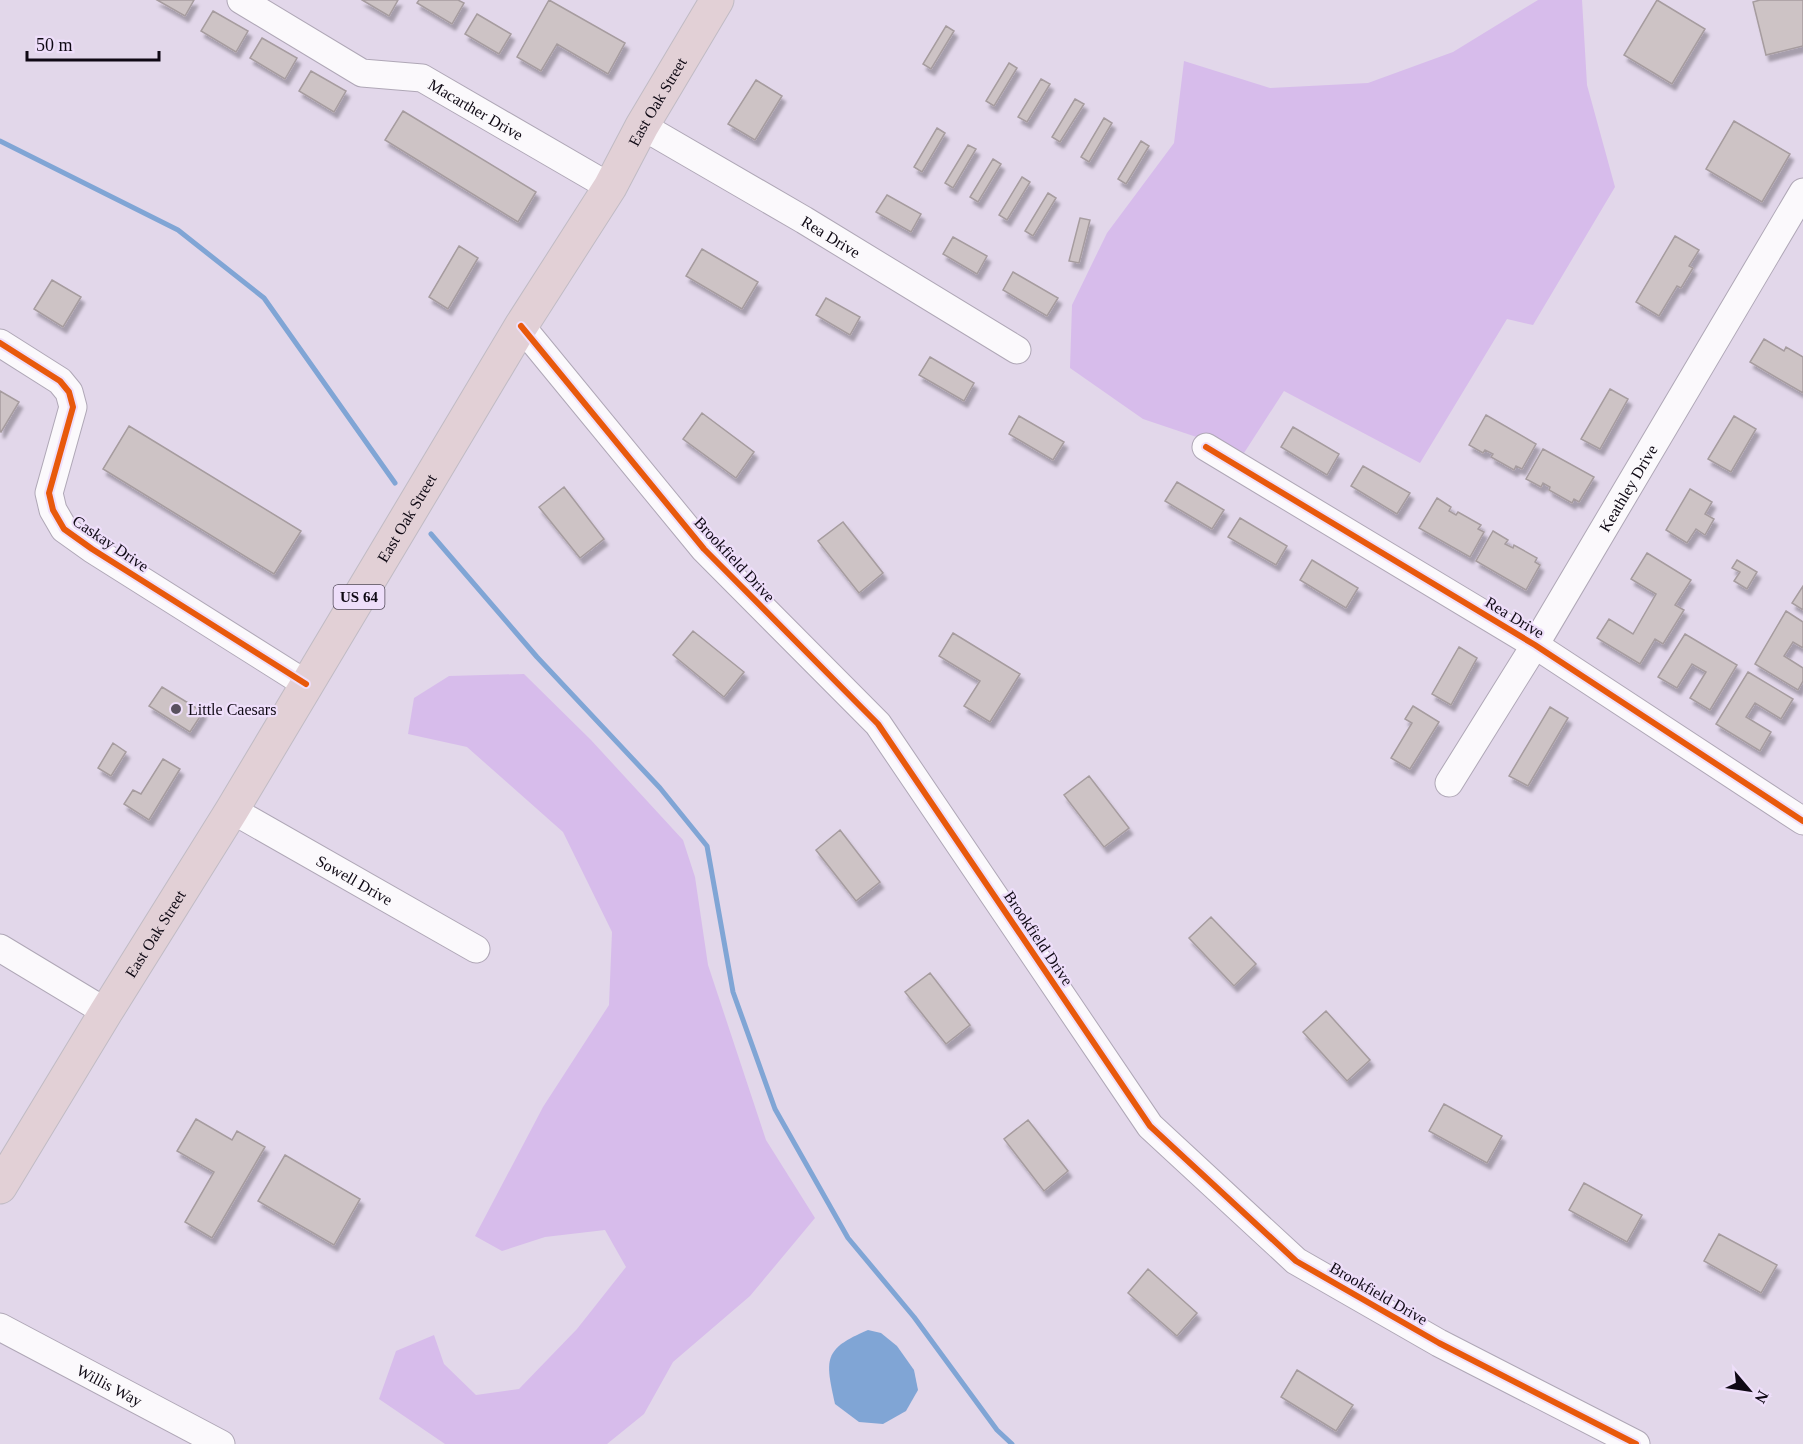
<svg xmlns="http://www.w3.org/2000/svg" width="1803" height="1444" font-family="Georgia,serif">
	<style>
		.green { fill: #d7bceb }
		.water { fill: #80a5d5 }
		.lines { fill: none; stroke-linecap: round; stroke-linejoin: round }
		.stream { stroke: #80a5d5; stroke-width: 5 }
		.building { fill: #cdc3c5; stroke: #a69c9f; stroke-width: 1.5; filter: url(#shadow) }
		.minor-casing { stroke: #afa7b6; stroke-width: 29 }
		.highway-casing { stroke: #c0bbc4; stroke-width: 35 }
		.minor { stroke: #fbf9fc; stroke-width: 27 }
		.highway { stroke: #e2d0d6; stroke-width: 33 }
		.cycleway-casing { stroke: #eedefa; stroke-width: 10 }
		.cycleway { stroke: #e8590c; stroke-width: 6 }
		.poi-dot { fill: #59515f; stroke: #eedefa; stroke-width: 2 }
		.labels { text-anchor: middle; stroke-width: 4.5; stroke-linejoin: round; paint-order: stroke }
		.shield { fill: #eedefa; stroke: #524959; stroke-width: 1.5 }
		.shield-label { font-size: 15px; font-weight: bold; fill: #0f0914 }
		.street-label { font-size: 16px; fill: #0f0914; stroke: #eedefa }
		.poi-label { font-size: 16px; fill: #0f0914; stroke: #eedefa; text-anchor: start }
	</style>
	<defs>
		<filter id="shadow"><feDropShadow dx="3.5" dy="6" stdDeviation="1.5" flood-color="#0004"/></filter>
	</defs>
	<rect width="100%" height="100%" fill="#e2d7ea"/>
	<path class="green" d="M1538 0H1582L1587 85 1615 187 1533 325 1507 319 1420 463 1284 391 1244 453 1143 419 1070 368 1072 305 1107 233 1174 143 1184 61 1270 88 1368 83 1453 52Z
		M524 674 591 740 683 840 695 877 708 965 766 1140 815 1218 750 1296 673 1362 644 1414 607 1444H445L379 1399 396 1351 434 1335 444 1364 476 1395 519 1389 577 1329 626 1267 605 1230 545 1237 502 1251 475 1236 543 1107 609 1005 612 932 563 832 467 747 408 734 414 698 449 676Z"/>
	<path class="water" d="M868 1330 881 1333 897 1346 914 1370 918 1390 906 1411 883 1424 859 1422 835 1404C825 1359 823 1349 868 1330Z"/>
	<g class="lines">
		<path class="stream" d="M0 141 178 230 264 298 395 483
			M431 534 537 657 660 788 707 846 733 992 775 1109 848 1238 914 1317 997 1430 1012 1444"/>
	</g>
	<path class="building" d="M157 0H194L185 16Z
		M362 0H398L389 16Z
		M419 0H458L464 3 452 24 417 3Z
		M549 0 625 43 608 74 557 44 541 71 517 57Z
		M1657 0 1705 29 1672 84 1624 55Z
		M1760 0H1803V46L1766 55 1753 2Z
		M213 11 248 31 236 52 201 31Z
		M477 14 511 34 499 54 465 34Z
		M946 26 954 31 931 69 923 64Z
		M262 38 297 58 285 79 250 58Z
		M1009 63 1017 68 994 106 986 101Z
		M311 71 346 91 334 112 299 91Z
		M1041 79 1050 84 1027 122 1018 117Z
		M756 80 782 96 755 140 728 124Z
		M1075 99 1084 104 1060 142 1052 137Z
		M403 111 536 192 518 222 385 140Z
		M1104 118 1112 123 1089 162 1081 157Z
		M1734 121 1790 154 1762 202 1706 169Z
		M937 128 945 133 922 172 914 167Z
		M1141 141 1149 146 1126 184 1118 179Z
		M968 145 976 149 953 188 945 183Z
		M993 159 1001 164 978 202 970 197Z
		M1022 177 1030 182 1007 220 999 215Z
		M1048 193 1056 198 1033 236 1025 231Z
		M887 195 921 214 911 232 876 212Z
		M1080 218 1090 220 1079 263 1069 261Z
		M1675 236 1699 250 1689 266 1693 268 1681 288 1677 286 1659 316 1636 302Z
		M953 237 987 256 977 274 943 254Z
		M459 246 478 258 448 309 429 297Z
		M702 249 758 282 742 309 686 276Z
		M1013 272 1058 298 1047 316 1003 290Z
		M52 280 81 297 63 327 34 309Z
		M826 298 860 317 850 335 816 315Z
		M1764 339 1784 351 1786 347 1803 357V393L1750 362Z
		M930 357 974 383 964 401 919 375Z
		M1610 389 1628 399 1600 449 1581 439Z
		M0 391 19 402 1 432 0 431Z
		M702 413 754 452 736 478 683 439Z
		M1486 415 1536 444 1522 469 1516 466 1514 470 1491 457 1493 454 1485 450 1483 453 1469 445Z
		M1019 416 1064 442 1053 460 1009 434Z
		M1734 416 1756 429 1731 472 1708 459Z
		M129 426 301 531 274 574 103 469Z
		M1293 427 1339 454 1327 475 1281 447Z
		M1543 449 1594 477 1579 502 1574 499 1572 503 1549 490 1550 487 1543 483 1541 487 1526 479Z
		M1363 466 1410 493 1397 514 1351 486Z
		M1177 482 1224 510 1212 529 1165 501Z
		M564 487 604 539 580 558 539 507Z
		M1690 489 1712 502 1705 514 1714 519 1705 535 1696 529 1687 543 1666 530Z
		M1437 498 1451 507 1449 511 1456 515 1458 512 1481 525 1478 529 1484 532 1470 557 1419 528Z
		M1240 518 1287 546 1276 565 1228 537Z
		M843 522 883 573 859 593 818 541Z
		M1493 531 1508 540 1505 544 1513 548 1514 545 1537 558 1535 562 1540 565 1526 590 1476 561Z
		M1647 553 1691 580 1675 605 1684 610 1663 644 1655 639 1640 664 1597 638 1609 619 1633 634 1656 594 1631 579Z
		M1312 560 1358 588 1346 608 1300 580Z
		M1737 560 1757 572 1747 589 1734 581 1740 572 1732 568Z
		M1803 586V610L1792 603Z
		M1786 611 1803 622V648L1793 642 1784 656 1803 668V681L1798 690 1755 664Z
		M693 631 744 672 724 697 673 655Z
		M953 633 1020 674 990 722 964 706 980 681 939 656Z
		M1685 634 1737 665 1710 710 1690 698 1706 672 1692 664 1677 688 1658 677Z
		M1459 647 1477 658 1451 705 1432 694Z
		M1748 672 1793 699 1781 719 1755 703 1746 717 1771 732 1760 751 1716 724Z
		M162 687 203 712 190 732 149 706Z
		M1413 706 1439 722 1410 769 1391 758 1412 723 1405 719Z
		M1550 707 1568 718 1528 786 1509 776Z
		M113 743 126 752 111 776 98 768Z
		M163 759 180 769 149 820 124 804 133 790 141 794Z
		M1089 776 1129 828 1104 847 1064 795Z
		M840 830 880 882 856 901 816 850Z
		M1211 917 1256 964 1234 986 1189 938Z
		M930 973 970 1025 946 1044 905 992Z
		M1326 1011 1370 1060 1347 1081 1303 1032Z
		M1444 1104 1502 1136 1487 1163 1429 1131Z
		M196 1119 232 1140 237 1131 265 1147 212 1238 185 1222 214 1172 177 1151Z
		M1028 1120 1068 1171 1044 1191 1004 1139Z
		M285 1155 360 1199 334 1245 258 1201Z
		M1584 1183 1642 1215 1627 1242 1569 1210Z
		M1719 1234 1777 1265 1761 1293 1704 1261Z
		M1148 1269 1197 1313 1177 1336 1128 1293Z
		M1297 1370 1353 1405 1336 1431 1281 1397Z"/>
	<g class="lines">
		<g class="minor-casing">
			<g id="minor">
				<path id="s1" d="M241 0 362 73 422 78 610 187"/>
				<path id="s2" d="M642 126 804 220 1017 350"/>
				<path d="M521 326 704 549 878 724 1150 1126 1296 1261 1439 1343 1636 1444"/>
				<path d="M0 343 60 381 69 392 73 407 49 493 53 510 64 529 92 549 306 684"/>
				<path d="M1206 447 1535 645 1803 821"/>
				<path id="s3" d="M1449 783 1535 645 1803 192"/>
				<path id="s4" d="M232 810 476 949"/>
				<path d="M0 948 106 1012"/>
				<path id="s5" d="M0 1327 221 1444"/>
			</g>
		</g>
		<g class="highway-casing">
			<g id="highway">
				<path id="s6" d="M0 1187 106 1012 232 810 521 326 610 187 642 126 717 0"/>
			</g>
		</g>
		<use href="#minor" class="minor"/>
		<use href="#highway" class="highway"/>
		<g class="cycleway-casing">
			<path id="cycleway" d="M521 326 704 549 878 724 1150 1126 1296 1261 1439 1343 1636 1444
				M0 343 60 381 69 392 73 407 49 493 53 510 64 529 92 549 306 684
				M1206 447 1535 645 1803 821"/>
		</g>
		<use href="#cycleway" class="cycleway"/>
	</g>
	<circle class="poi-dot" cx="176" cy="709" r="6"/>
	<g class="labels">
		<rect class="shield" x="333.5" y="585" width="51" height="24" rx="4.5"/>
		<g class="shield-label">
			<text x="359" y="602">US 64</text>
		</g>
		<g class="street-label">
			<text dy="6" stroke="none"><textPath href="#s6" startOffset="1269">East Oak Street</textPath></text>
			<text dy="6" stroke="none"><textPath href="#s1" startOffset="264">Macarther Drive</textPath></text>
			<text dy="6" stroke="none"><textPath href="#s2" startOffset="219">Rea Drive</textPath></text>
			<text dy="6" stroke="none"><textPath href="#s3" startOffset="345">Keathley Drive</textPath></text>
			<text dy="6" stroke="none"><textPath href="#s6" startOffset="783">East Oak Street</textPath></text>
			<text transform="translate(111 543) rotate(34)" y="6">Caskay Drive</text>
			<text transform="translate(735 559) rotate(47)" y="6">Brookfield Drive</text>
			<text transform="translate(1515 617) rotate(31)" y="6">Rea Drive</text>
			<text dy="6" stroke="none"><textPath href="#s4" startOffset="141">Sowell Drive</textPath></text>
			<text dy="6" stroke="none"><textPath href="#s6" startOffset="297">East Oak Street</textPath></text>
			<text transform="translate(1039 938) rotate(56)" y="6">Brookfield Drive</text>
			<text transform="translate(1379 1293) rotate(30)" y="6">Brookfield Drive</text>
			<text dy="6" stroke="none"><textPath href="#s5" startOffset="124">Willis Way</textPath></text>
		</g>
		<g class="poi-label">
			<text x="188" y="715">Little Caesars</text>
		</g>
	</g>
	<g transform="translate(1749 1390) rotate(119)" stroke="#eedefa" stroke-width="4.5" paint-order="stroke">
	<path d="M0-4.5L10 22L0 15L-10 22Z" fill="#0f0914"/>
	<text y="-9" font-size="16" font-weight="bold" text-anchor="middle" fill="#0f0914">N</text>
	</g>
	<path d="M27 51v9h132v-9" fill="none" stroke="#0f0914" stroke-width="3"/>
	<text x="36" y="51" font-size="18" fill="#0f0914" stroke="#eedefa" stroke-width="4.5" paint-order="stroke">50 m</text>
</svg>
